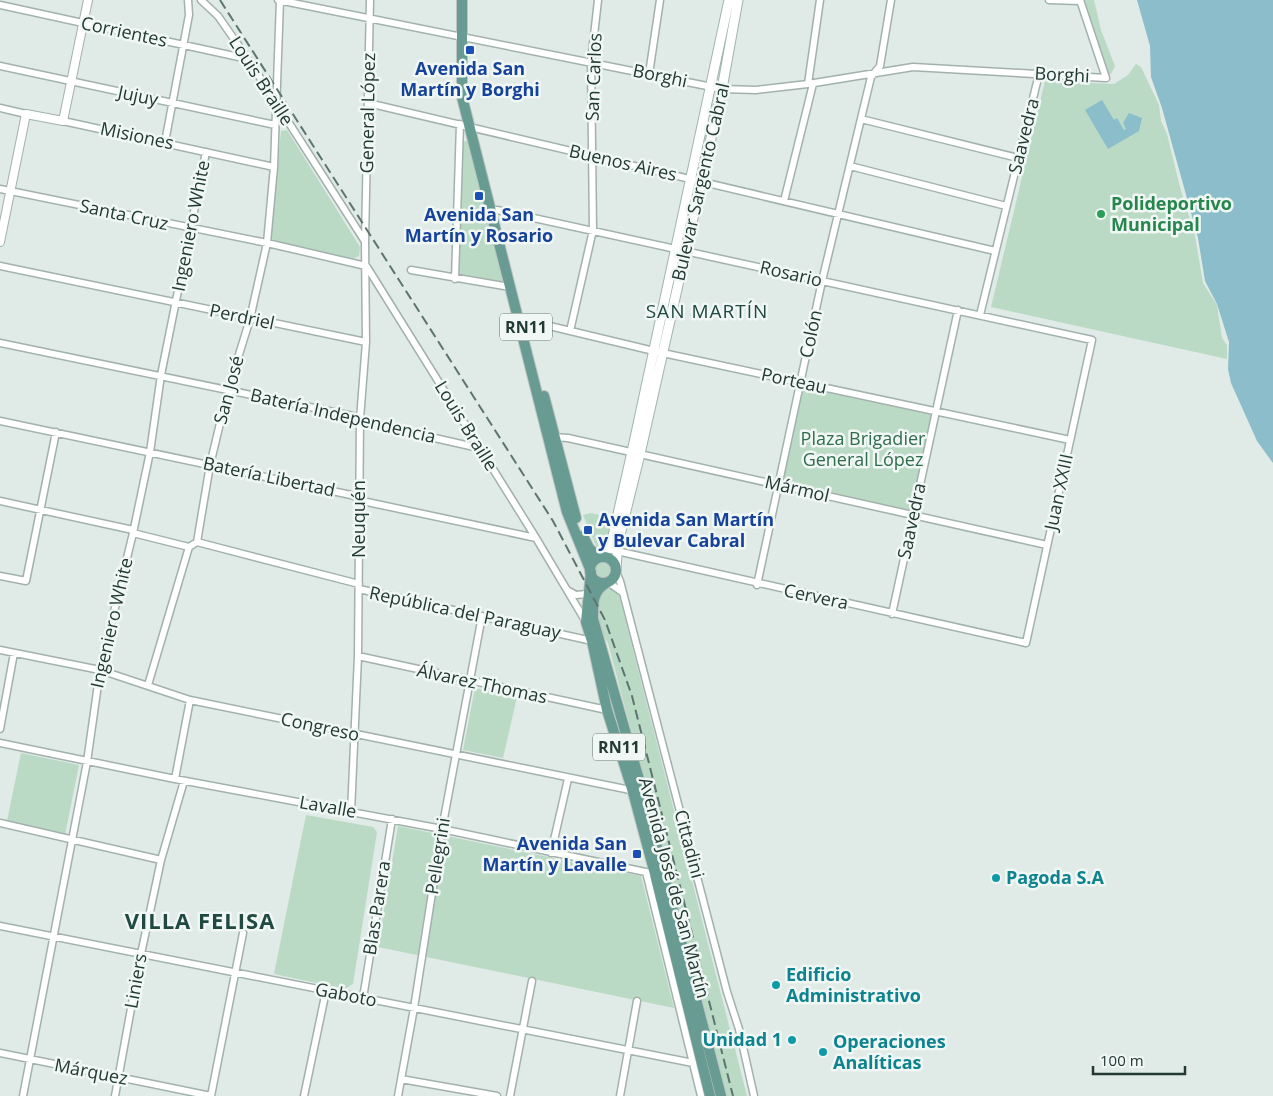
<svg xmlns="http://www.w3.org/2000/svg" width="1273" height="1096" font-family="'Open Sans',sans-serif">
	<style>
		.green { fill: #badac5 }
		.water { fill: #8bbdcb }
		.lines { fill: none; stroke-linecap: round; stroke-linejoin: round }
		.minor-casing { stroke: #a3b1ad; stroke-width: 9 }
		.tertiary-casing { stroke: #a3b1ad; stroke-width: 10 }
		.secondary-casing { stroke: #a0b5af; stroke-width: 11 }
		.primary-casing { stroke: #bdc4c2; stroke-width: 12 }
		.minor { stroke: #fff; stroke-width: 6 }
		.tertiary { stroke: #fff; stroke-width: 8 }
		.secondary { stroke: #fff; stroke-width: 9 }
		.primary { stroke: #689c93; stroke-width: 10 }
		.rail { stroke: #5c7570; stroke-width: 2; stroke-dasharray: 10 5; stroke-linecap: butt }
		.transit-dot { fill: #1a4fb4; stroke: #f0f7f4; stroke-width: 2 }
		.leisure-dot { fill: #2e9e5b; stroke: #f0f7f4; stroke-width: 2 }
		.culture-dot { fill: #0f9aa8; stroke: #f0f7f4; stroke-width: 2 }
		.labels { text-anchor: middle; stroke-width: 5; stroke-linejoin: round; paint-order: stroke }
		.shield { fill: #f0f7f4; stroke: #60726e; stroke-width: 1 }
		.shield-label { font-size: 16px; font-weight: bold; fill: #223934 }
		.street-label { font-size: 18px; fill: #223934; stroke: #f0f7f4 }
		.transit-label { font-size: 18px; font-weight: bold; fill: #164399; stroke: #f0f7f4 }
		.leisure-label { font-size: 18px; font-weight: bold; fill: #27864d; stroke: #f0f7f4; text-anchor: start }
		.park-label { font-size: 18px; fill: #2f6d4c; stroke: #f0f7f4 }
		.culture-label { font-size: 18px; font-weight: bold; fill: #0d838f; stroke: #f0f7f4; text-anchor: start }
		.neighbourhood-label { font-size: 19px; letter-spacing: 1px; fill: #204942; stroke: #f0f7f4 }
		.district-label { font-size: 22px; font-weight: bold; letter-spacing: 1px; fill: #204942; stroke: #f0f7f4 }
	</style>
	<rect width="100%" height="100%" fill="#e0eae6"/>
	<path class="green" d="M1080 0H1094L1101 30 1115 66 1111 74H1105Z
		M1136 64 1141 67 1159 105 1161 121 1167 134 1180 187 1195 236 1203 283 1217 305 1222 338 1227 345V359L991 307 1045 81 1114 84 1128 75Z
		M287 130 360 247 359 256 352 259 270 243 281 131Z
		M465 141H469L510 287 455 279 459 146Z
		M801 382 937 410 913 515 778 485Z
		M591 513 614 518 604 550 597 548 583 515Z
		M594 570a9 9 0 1 1 18 0a9 9 0 1 1-18 0Z
		M609 588 618 593 621 603 747 1096H726L692 979 666 863 608 643C597 629 594 607 602 591Z
		M475 688 517 697 503 758 463 750Z
		M21 753 79 765 65 835 7 821Z
		M306 815 373 827 377 832 353 984 345 989 274 974Z
		M398 826 641 876 674 1008 378 947Z"/>
	<path class="water" d="M1137 0H1273V463L1257 441 1231 383 1228 369 1229 342 1217 304 1205 281 1198 238 1162 108 1151 77 1150 46Z
		M1102 100 1114 120 1117 118 1124 130 1126 129 1123 123 1129 113 1142 118 1139 131 1108 149 1085 110Z"/>
	<g class="lines">
		<g class="minor-casing">
			<path id="minor" d="M201 0 218 16 248 59 364 240
				M278 0 722 89 756 90 808 84 913 67 1106 78 1080 0
				M1049 0 1080 1
				M0 5 248 59
				M0 66 275 125
				M649 74 660 0
				M808 84 820 0
				M368 103 995 251
				M0 108 26 114
				M861 119 1018 158
				M63 121 274 167
				M165 142 189 15 188 0
				M850 166 1006 206
				M0 189 267 243 366 266
				M784 201 813 84
				M490 212 497 210 1092 340 1026 643 608 549
				M0 266 366 342
				M367 267 536 538 586 622
				M411 270 510 287
				M455 279 460 124
				M980 315 1039 74
				M519 323 533 322 658 352 1070 440
				M570 331 593 230 591 62 598 0
				M0 343 353 416 368 423 479 448
				M0 421 351 495 367 502 536 538
				M554 437 568 438 1047 545
				M0 501 133 530
				M133 533 189 547
				M197 542 359 584
				M616 572 620 581 727 992 739 1029 754 1096
				M0 576 26 581 56 432
				M608 582 622 592
				M757 585 822 281 871 77 880 66 891 0
				M359 589 592 641
				M567 590 576 595 587 594
				M892 614 958 310
				M0 650 100 670 190 700 635 791
				M358 656 607 710
				M148 685 189 547 197 542 210 465 228 390 250 319 267 243 274 167 280 0
				M0 729 14 653
				M0 743 175 779 442 829 655 874
				M175 779 190 700
				M351 812 358 656 360 419 366 342 365 241 370 0
				M0 823 161 860
				M551 853 568 779
				M646 872 701 1096
				M0 926 693 1063
				M363 998 392 819
				M0 1053 211 1096
				M401 1079 497 1096
				M23 1096 87 762 100 670 133 533 150 452 161 375 206 152
				M115 1096 141 954 161 860 184 781
				M211 1096 243 933
				M304 1096 326 991
				M398 1096 414 1008 442 829 482 616
				M510 1096 532 981
				M620 1096 637 1001"/>
		</g>
		<g class="tertiary-casing">
			<path id="tertiary" d="M0 242 26 114 63 121 88 0"/>
		</g>
		<g class="secondary-casing">
			<path id="secondary" d="M603 557 613 536 632 452 729 0
				M616 568 618 543 640 454 722 89 738 0"/>
		</g>
		<g class="primary-casing">
			<path id="primary" d="M462 0V97L567 512 590 569
				M544 396 576 518
				M583 536 589 548 598 557
				M590 570a13 13 0 1 1 26 0a13 13 0 1 1-26 0Z
				M591 572 586 622 592 641 607 710 633 792 655 874 710 1096
				M606 583C592 592 593 604 593 619L642 790 721 1096"/>
		</g>
		<use href="#minor" class="minor"/>
		<use href="#tertiary" class="tertiary"/>
		<use href="#secondary" class="secondary"/>
		<use href="#primary" class="primary"/>
		<path class="rail" d="M220 0 553 521 605 620 632 696 733 1096"/>
	</g>
	<g class="transit-dot">
		<rect x="465" y="45" width="10" height="10" rx="2.5"/>
		<rect x="474" y="191" width="10" height="10" rx="2.5"/>
		<rect x="583" y="525" width="10" height="10" rx="2.5"/>
		<rect x="632" y="849" width="10" height="10" rx="2.5"/>
	</g>
	<circle class="leisure-dot" cx="1101" cy="214" r="5"/>
	<g class="culture-dot">
		<circle cx="996" cy="878" r="5"/>
		<circle cx="776" cy="985" r="5"/>
		<circle cx="792" cy="1040" r="5"/>
		<circle cx="823" cy="1052" r="5"/>
	</g>
	<g class="labels">
		<g class="shield">
			<rect x="500" y="313.5" width="52" height="27" rx="4"/>
			<rect x="593" y="733.5" width="52" height="27" rx="4"/>
		</g>
		<g class="shield-label">
			<text x="526" y="333">RN11</text>
			<text x="619" y="753">RN11</text>
		</g>
		<g class="street-label">
			<text transform="translate(124 32) rotate(12)" y="6">Corrientes</text>
			<text transform="translate(1062 75) rotate(3)" y="6">Borghi</text>
			<text transform="translate(660 76) rotate(12)" y="6">Borghi</text>
			<text transform="translate(594 77) rotate(-88)" y="6">San Carlos</text>
			<text transform="translate(261 81) rotate(57)" y="6">Louis Braille</text>
			<text transform="translate(138 96) rotate(12)" y="6">Jujuy</text>
			<text transform="translate(368 113) rotate(-89)" y="6">General López</text>
			<text transform="translate(137 136) rotate(12)" y="6">Misiones</text>
			<text transform="translate(1024 136) rotate(-76)" y="6">Saavedra</text>
			<text transform="translate(623 163) rotate(13)" y="6">Buenos Aires</text>
			<text transform="translate(701 182) rotate(-77)" y="6">Bulevar Sargento Cabral</text>
			<text transform="translate(124 215) rotate(12)" y="6">Santa Cruz</text>
			<text transform="translate(191 226) rotate(-79)" y="6">Ingeniero White</text>
			<text transform="translate(791 274) rotate(13)" y="6">Rosario</text>
			<text transform="translate(242 317) rotate(12)" y="6">Perdriel</text>
			<text transform="translate(811 334) rotate(-78)" y="6">Colón</text>
			<text transform="translate(794 381) rotate(12)" y="6">Porteau</text>
			<text transform="translate(229 390) rotate(-75)" y="6">San José</text>
			<text transform="translate(343 416) rotate(13)" y="6">Batería Independencia</text>
			<text transform="translate(466 426) rotate(58)" y="6">Louis Braille</text>
			<text transform="translate(269 477) rotate(12)" y="6">Batería Libertad</text>
			<text transform="translate(797 489) rotate(13)" y="6">Mármol</text>
			<text transform="translate(1059 492) rotate(-78)" y="6">Juan XXIII</text>
			<text transform="translate(359 519) rotate(-90)" y="6">Neuquén</text>
			<text transform="translate(912 521) rotate(-78)" y="6">Saavedra</text>
			<text transform="translate(816 597) rotate(12)" y="6">Cervera</text>
			<text transform="translate(465 613) rotate(12)" y="6">República del Paraguay</text>
			<text transform="translate(112 623) rotate(-77)" y="6">Ingeniero White</text>
			<text transform="translate(482 684) rotate(12)" y="6">Álvarez Thomas</text>
			<text transform="translate(320 727) rotate(12)" y="6">Congreso</text>
			<text transform="translate(328 807) rotate(10)" y="6">Lavalle</text>
			<text transform="translate(689 844) rotate(75)" y="6">Cittadini</text>
			<text transform="translate(438 856) rotate(-81)" y="6">Pellegrini</text>
			<text transform="translate(674 888) rotate(75)" y="6">Avenida José de San Martín</text>
			<text transform="translate(377 908) rotate(-81)" y="6">Blas Parera</text>
			<text transform="translate(136 981) rotate(-80)" y="6">Liniers</text>
			<text transform="translate(346 995) rotate(11)" y="6">Gaboto</text>
			<text transform="translate(91 1072) rotate(11)" y="6">Márquez</text>
		</g>
		<g class="transit-label">
			<text x="470" y="75">Avenida San<tspan x="470" dy="21">Martín y Borghi</tspan></text>
			<text x="479" y="221">Avenida San<tspan x="479" dy="21">Martín y Rosario</tspan></text>
			<text x="598" y="526" text-anchor="start">Avenida San Martín<tspan x="598" dy="21">y Bulevar Cabral</tspan></text>
			<text x="627" y="850" text-anchor="end">Avenida San<tspan x="627" dy="21">Martín y Lavalle</tspan></text>
		</g>
		<g class="leisure-label">
			<text x="1111" y="210">Polideportivo<tspan x="1111" dy="21">Municipal</tspan></text>
		</g>
		<g class="park-label">
			<text x="863" y="445">Plaza Brigadier<tspan x="863" dy="21">General López</tspan></text>
		</g>
		<g class="culture-label">
			<text x="1006" y="884">Pagoda S.A</text>
			<text x="786" y="981">Edificio<tspan x="786" dy="21">Administrativo</tspan></text>
			<text x="782" y="1046" text-anchor="end">Unidad 1</text>
			<text x="833" y="1048">Operaciones<tspan x="833" dy="21">Analíticas</tspan></text>
		</g>
		<g class="neighbourhood-label">
			<text x="707" y="318">SAN MARTÍN</text>
		</g>
		<g class="district-label">
			<text x="200" y="929">VILLA FELISA</text>
		</g>
	</g>
	<path d="M1093 1066v8h92v-8" fill="none" stroke="#223934" stroke-width="2.5"/>
	<text x="1100" y="1066" font-size="15" fill="#223934" stroke="#f0f7f4" stroke-width="4" paint-order="stroke">100 m</text>
</svg>
